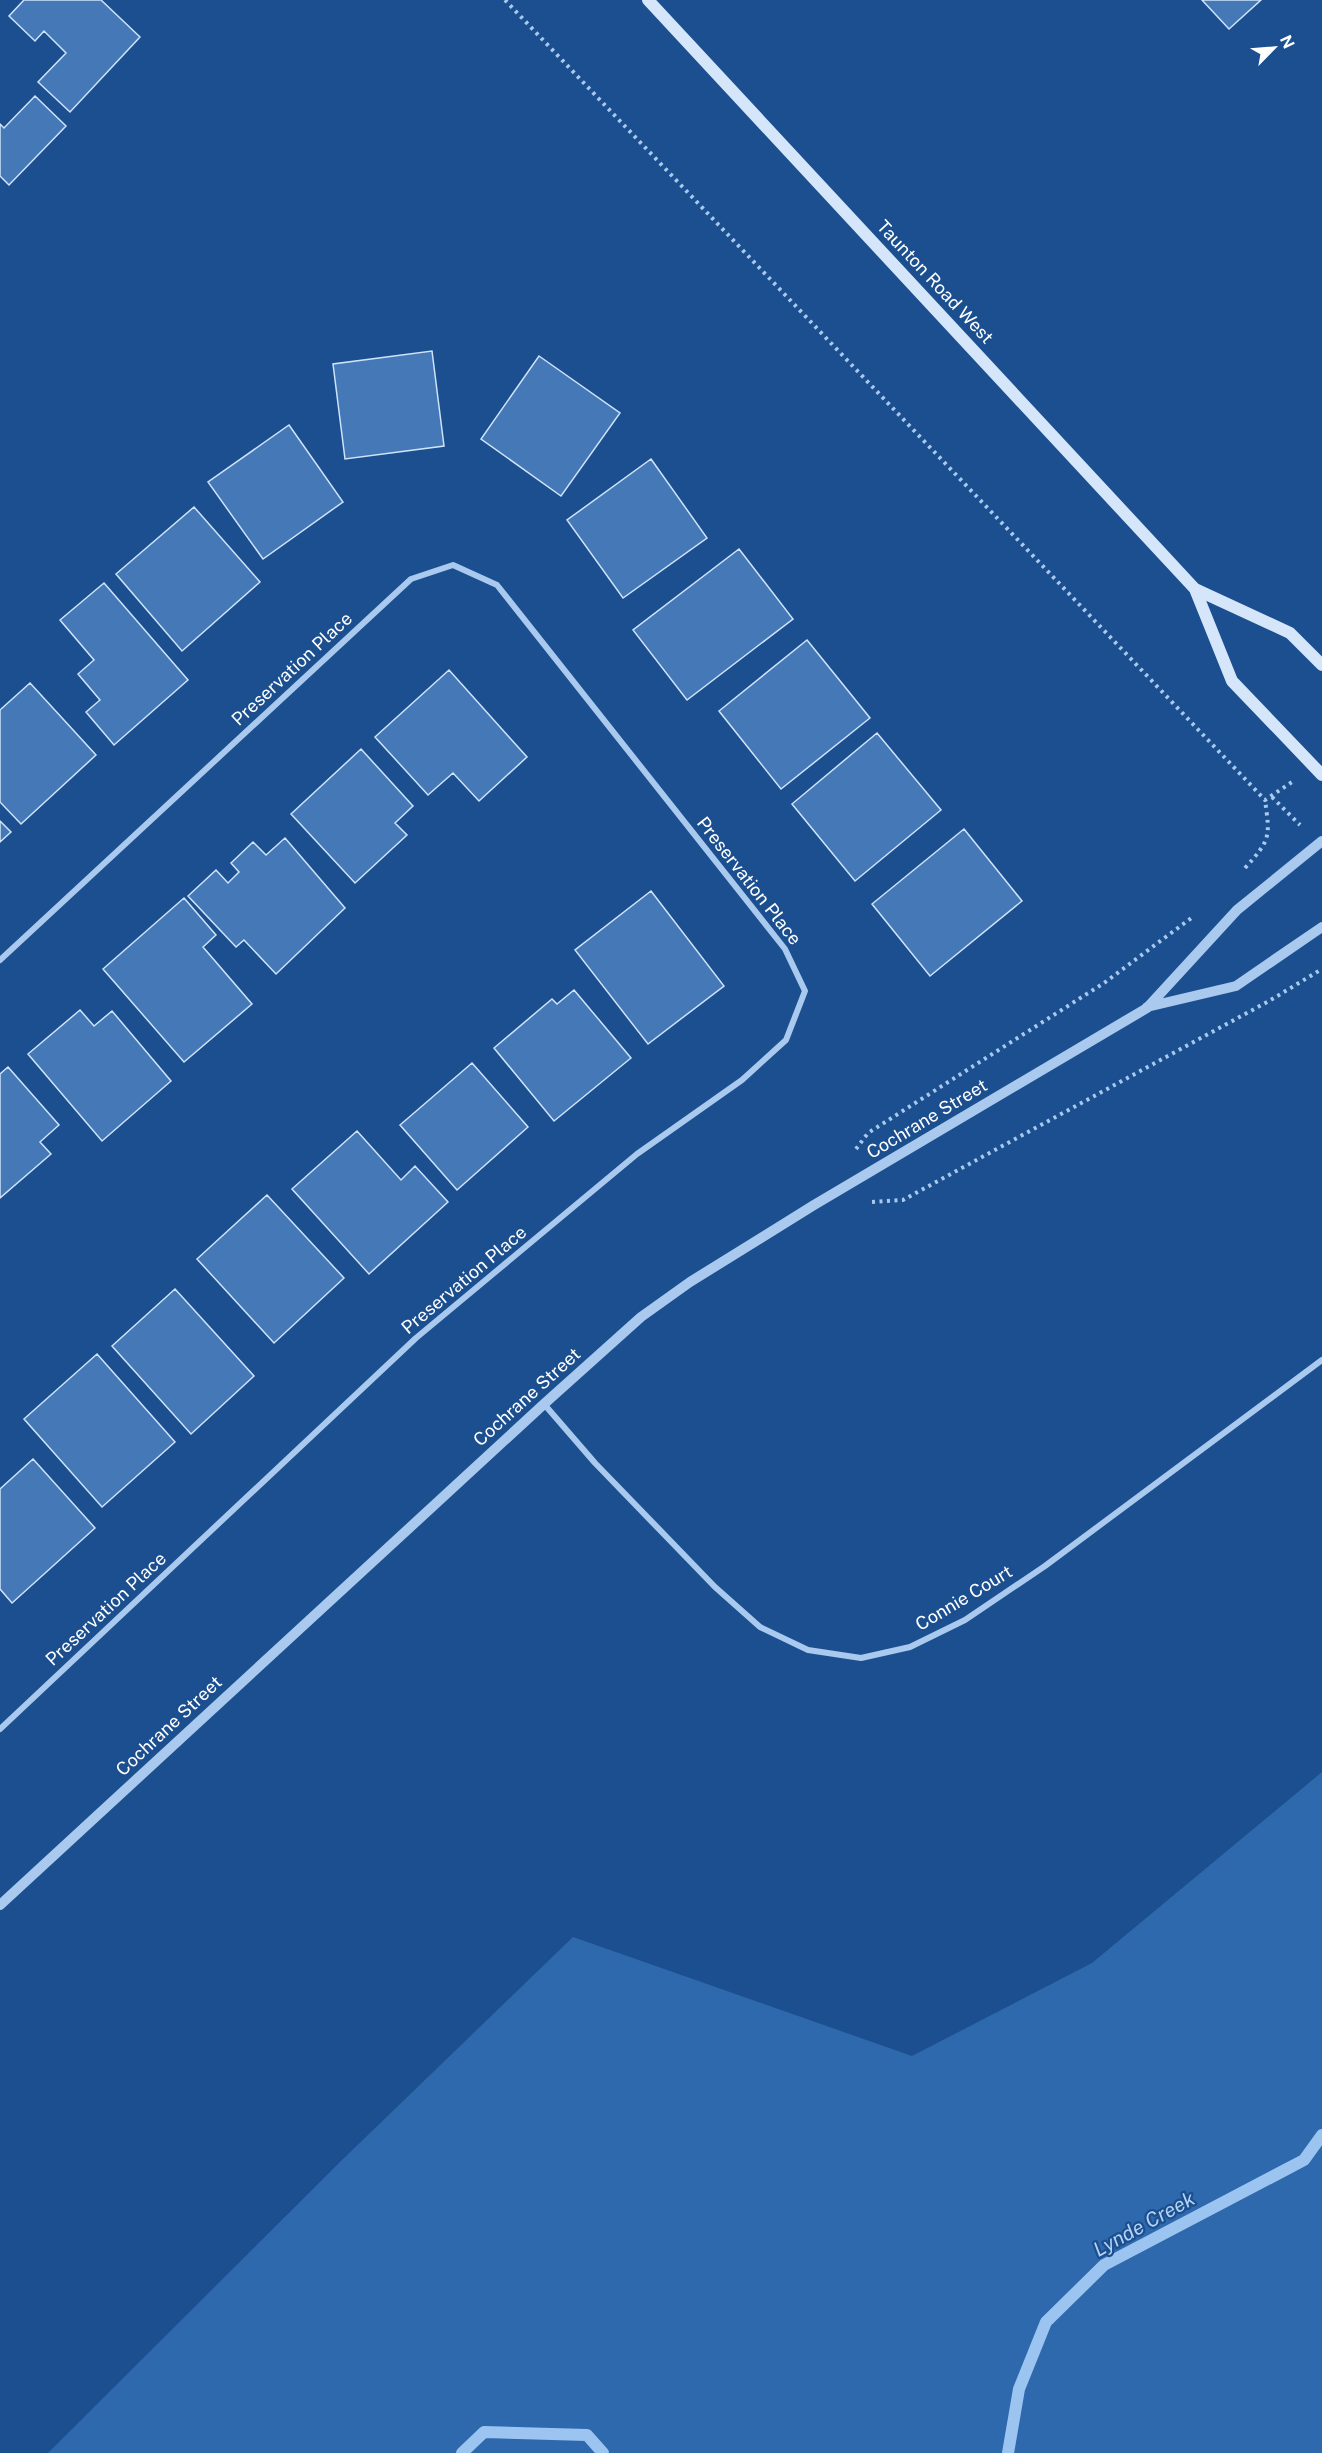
<svg xmlns="http://www.w3.org/2000/svg" width="1322" height="2453" font-family="'Public Sans',sans-serif">
	<style>
		.green { fill: #2e69ad }
		.lines { fill: none; stroke-linecap: round; stroke-linejoin: round }
		.stream { stroke: #9cc4f0; stroke-width: 12 }
		.building { fill: #4478b7; stroke: #cfe3fa; stroke-width: 1.5 }
		.path { stroke: #a9c9ee; stroke-width: 4; stroke-dasharray: 3 4.5; stroke-linecap: butt }
		.minor { stroke: #a9c9ee; stroke-width: 6 }
		.tertiary { stroke: #a9c9ee; stroke-width: 10 }
		.secondary { stroke: #d6e6fa; stroke-width: 12 }
		.labels { text-anchor: middle; stroke-width: 4.5; stroke-linejoin: round; paint-order: stroke }
		.street-label { font-size: 18px; fill: #fff; stroke: #1b4f8f }
		.water-label { font-size: 20px; font-style: italic; fill: #b5d3f5; stroke: #1b4f8f }
	</style>
	<rect width="100%" height="100%" fill="#1b4f8f"/>
	<path class="green" d="M1322 1772V2453H48L342 2160 573 1937 912 2056 1092 1963Z"/>
	<g class="lines">
		<path class="stream" d="M462 2453 484 2432 587 2435 603 2453
			M1008 2453 1019 2389 1046 2322 1104 2265 1304 2160 1322 2135"/>
	</g>
	<path class="building" d="M24 0H101L140 37 70 112 38 82 66 53 44 31 35 41 9 16Z
		M1202 0H1261L1229 29Z
		M35 96 66 126 9 185 0 176V124L4 128Z
		M432 351 444 446 345 459 333 364Z
		M539 356 620 413 561 496 481 439Z
		M289 425 343 502 263 559 208 482Z
		M651 459 707 538 623 598 567 520Z
		M194 507 260 582 182 651 116 574Z
		M739 549 793 619 687 700 633 630Z
		M104 583 188 680 114 745 86 712 100 700 78 674 94 660 60 620Z
		M807 640 870 718 781 789 719 711Z
		M449 670 527 757 479 801 453 773 428 795 375 737Z
		M30 683 96 755 21 824 0 802V710Z
		M877 733 941 810 855 881 792 804Z
		M361 749 413 806 395 823 407 835 355 883 291 814Z
		M0 821 11 832 0 842Z
		M964 829 1022 901 930 976 872 904Z
		M285 838 345 908 276 974 244 940 236 947 188 896 216 870 228 883 239 872 231 863 253 842 266 855Z
		M651 891 724 986 648 1044 575 950Z
		M184 898 216 935 203 947 252 1004 184 1062 103 969Z
		M574 990 631 1058 554 1121 494 1048 552 999 557 1004Z
		M80 1010 94 1026 112 1011 171 1081 102 1141 28 1054Z
		M472 1063 528 1127 457 1190 400 1125Z
		M8 1067 59 1125 40 1142 51 1154 0 1198V1074Z
		M357 1131 401 1180 415 1166 448 1202 369 1274 292 1189Z
		M267 1195 344 1278 274 1343 197 1259Z
		M175 1289 254 1376 191 1434 112 1346Z
		M97 1354 175 1442 102 1507 24 1419Z
		M33 1459 95 1528 12 1603 0 1589V1489Z"/>
	<g class="lines">
		<path class="path" d="M505 0 1265 800 1292 782
			M1272 797 1300 825
			M1245 868C1271 839 1270 837 1265 800
			M856 1149 868 1133 1104 983 1194 916
			M872 1202 903 1200 1269 1001 1322 969"/>
		<path class="minor" d="M0 960 411 579 453 565 497 585 785 949 805 991 786 1040 742 1080 637 1154 416 1338 0 1729
			M544 1404 595 1463 715 1587 760 1627 808 1650 861 1658 910 1647 965 1620 1045 1566 1322 1360"/>
		<path class="tertiary" d="M1147 1007 1236 986 1322 927
			M0 1905 544 1404 641 1317 690 1282 814 1205 1147 1008 1237 910 1322 841"/>
		<path class="secondary" d="M648 0 1195 589 1232 681 1322 775
			M1195 589 1290 633 1322 665"/>
	</g>
	<g class="labels">
		<g class="street-label">
			<text transform="translate(935 282) rotate(47)" y="6">Taunton Road West</text>
			<text transform="translate(292 669) rotate(-43)" y="6">Preservation Place</text>
			<text transform="translate(749 881) rotate(52)" y="6">Preservation Place</text>
			<text transform="translate(927 1119) rotate(-31)" y="6">Cochrane Street</text>
			<text transform="translate(464 1280) rotate(-40)" y="6">Preservation Place</text>
			<text transform="translate(527 1397) rotate(-42)" y="6">Cochrane Street</text>
			<text transform="translate(964 1598) rotate(-31)" y="6">Connie Court</text>
			<text transform="translate(106 1609) rotate(-43)" y="6">Preservation Place</text>
			<text transform="translate(169 1726) rotate(-43)" y="6">Cochrane Street</text>
		</g>
		<g class="water-label">
			<text transform="translate(1144 2224) rotate(-29)" y="7">Lynde Creek</text>
		</g>
	</g>
	<g transform="translate(1274 48) rotate(65)" stroke="#1b4f8f" stroke-width="4.5" paint-order="stroke">
	<path d="M0-4.5L10 22L0 15L-10 22Z" fill="#ffffff"/>
	<text y="-9" font-size="16" font-weight="bold" text-anchor="middle" fill="#ffffff">N</text>
	</g>
</svg>
